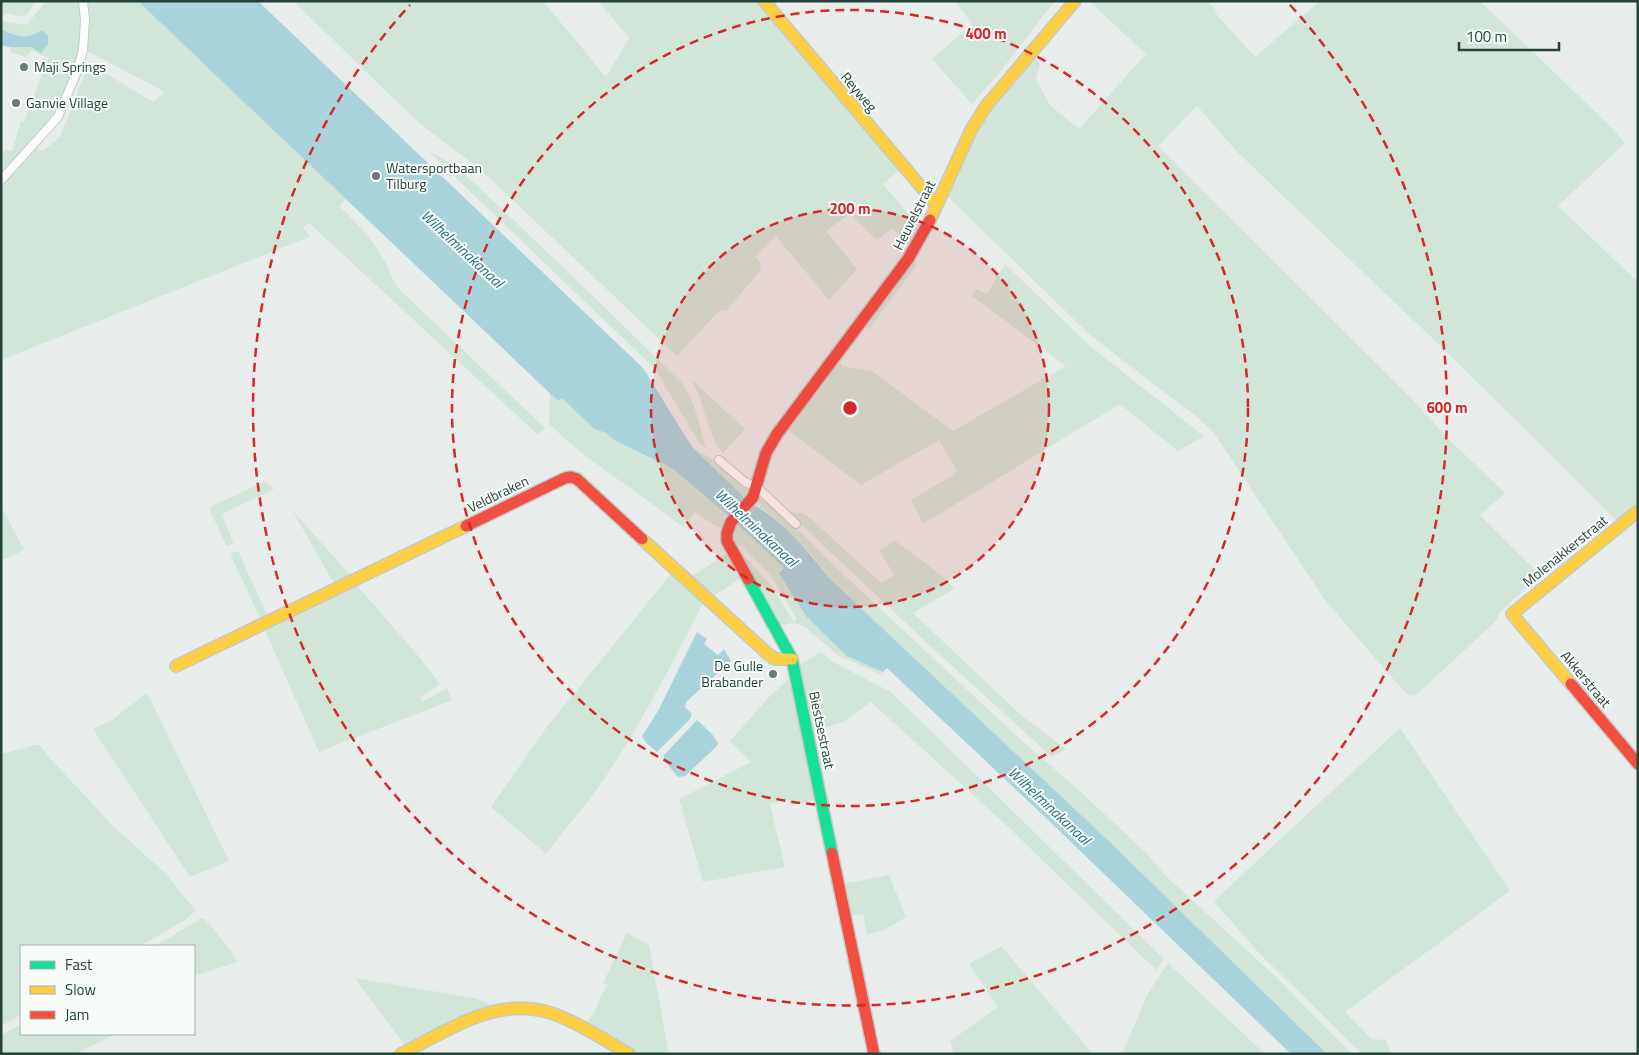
<svg xmlns="http://www.w3.org/2000/svg" width="1639" height="1055" font-family="'Titillium Web',sans-serif">
	<style>
		.green { fill: #d1e6d8 }
		.water { fill: #a9d4db }
		.lines { fill: none; stroke-linecap: round; stroke-linejoin: round }
		.street-casing { stroke: #c5cac8; stroke-width: 10 }
		.fast-casing { stroke: #c3cbc8; stroke-width: 14 }
		.slow-casing { stroke: #c3cbc8; stroke-width: 14 }
		.jam-casing { stroke: #c3cbc8; stroke-width: 14 }
		.street { stroke: #fcfcfc; stroke-width: 8 }
		.fast { stroke: #16e098; stroke-width: 11 }
		.slow { stroke: #ffcf43; stroke-width: 11 }
		.jam { stroke: #f24e42; stroke-width: 11 }
		.ring { fill: none; stroke: #d62828; stroke-width: 2.5; stroke-dasharray: 9 6 }
		.poi-dot { fill: #697e78; stroke: #f7fbf9; stroke-width: 2 }
		.labels { text-anchor: middle; stroke-width: 4; stroke-linejoin: round; paint-order: stroke }
		.poi-label { font-size: 14px; fill: #24423a; stroke: #f7fbf9; text-anchor: start }
		.street-label { font-size: 14px; fill: #24423a; stroke: #f7fbf9 }
		.water-label { font-size: 15px; font-style: italic; fill: #1c6f80; stroke: #f7fbf9 }
		.centre { fill: #d62828; stroke: #f7fbf9; stroke-width: 2.5 }
		.ring-label { font-size: 15px; text-anchor: middle; font-weight: bold; fill: #d62828; stroke: #f7fbf9; stroke-width: 4; stroke-linejoin: round; paint-order: stroke }
	</style>
	<rect width="100%" height="100%" fill="#e8edeb"/>
	<path class="green" d="M1 1H35L27 15 20 16 6 13 1 18Z
		M46 1H80C90 71 54 122 7 169L1 166V160L5 150 12 151 21 121 24 122 48 58 31 50 26 57 10 52 11 47H31L41 53 33 37H25L1 30V19L6 22 27 25Z
		M88 1H142L347 198 339 206C357 223 372 239 384 260 389 269 392 279 398 288L545 428 538 435 309 223 303 228 311 236 1 360V186L36 147 42 151 60 137 89 63 153 102 165 92 87 51 90 19Z
		M293 1H543L606 77 629 38 598 1H759L901 169 883 184 918 225 907 244 893 228 880 238 876 239 850 214 826 231 857 269 829 300 776 236 755 257 761 264 760 271 726 311 720 310 677 356 481 170 418 122Z
		M955 1H1055L999 73 972 104 932 59 972 24Z
		M1089 1H1207L1215 9 1217 15 1255 57 1320 1H1480L1611 127 1625 143 1558 206 1638 282V503L1617 521 1453 358 1236 151 1197 106 1158 146 1412 399 1455 446H1456L1504 492V494L1480 515 1540 575 1501 611 1495 622 1416 695 1409 696 1401 688 1325 600 1214 433 1197 417 1090 335 947 196 965 154 983 119 1034 56 1040 64 1036 80 1050 105 1079 129 1146 54Z
		M428 151C460 165 484 193 510 217 568 271 625 327 682 383 696 402 699 426 706 448L700 444 655 369Z
		M913 259 916 262V266L869 329 863 325Z
		M1005 264 1091 347 1204 436 1178 451 1120 404 923 524 911 500 951 476 957 470 939 440 861 485 785 428 839 358 842 366 872 371 953 431 1066 366 972 296 976 289 987 294Z
		M690 378 745 429 723 453C705 432 706 402 690 378Z
		M550 387 594 429 606 433 614 440 672 468 728 515 724 518 727 521 722 527H717L695 512 683 527C639 492 589 463 549 424Z
		M692 447C711 459 735 471 749 489L746 499Z
		M266 481 274 489 222 514 233 542V544L227 546 210 511V507Z
		M759 497H762L770 502 845 576 1022 741 1072 784 1124 832 1149 856 1166 876 1278 979 1352 1054H1327L1114 846 828 577 812 555 764 509 760 508 761 504 754 500Z
		M1 506 24 550 5 559H3L1 556Z
		M292 510 344 568 350 575V578L343 581 332 580Z
		M788 512 802 513 811 519 881 583 894 575 879 550 895 541 927 564 955 588 913 613 1022 716 1066 749 1052 757 926 642Z
		M738 524 784 568 828 638 847 655 883 672 880 674 839 656 805 627 795 623 780 625 735 548 739 550 769 583 795 623 796 618 772 577 743 548 737 544 730 543 732 525 735 526Z
		M238 551 268 617 261 620 231 556V553Z
		M728 552 743 577 712 597 691 577Z
		M671 574H675L704 601C676 656 648 711 615 762 595 795 569 824 546 854L491 807 546 728Z
		M356 584 420 658 439 683V685L420 697 422 702 447 688 452 700 319 752 263 626Z
		M821 652 831 661 891 692 1164 959 1156 970 1005 824 871 702 843 722 811 732 797 666Z
		M789 679 815 800 790 805 788 800 770 804 785 867 703 882 679 799 751 762 730 741 770 696Z
		M147 693 229 861 190 877 93 729 112 720Z
		M1400 728 1510 891 1345 1012 1372 1039 1386 1040 1391 1054H1362L1259 953 1215 903V900Z
		M36 745H40L48 756 113 826 165 873 196 911 183 921 140 946H21V1015L1 1026V754Z
		M889 875 906 917 884 930 867 934 863 914 849 916 842 884Z
		M202 918H204L232 952 237 962 194 976V946H155Z
		M627 933 649 945 669 1054H640L585 1025C588 1020 592 1016 595 1011 599 1002 601 993 608 985L603 983Z
		M1001 946 1093 1054H954L950 1041 998 1007 969 964Z
		M1168 963 1265 1054H1122L1148 993Z
		M355 978 474 998 492 1005 406 1047Z
		M21 1024V1034H115L75 1054H1V1035Z"/>
	<path class="water" d="M138 1H258L643 368 692 447 751 504C777 515 811 554 828 577L1114 846 1327 1054H1291L1045 817 887 668 883 672 847 656 828 638 806 616 779 573 784 568 730 517 672 468 614 440 606 433 594 429 562 398 558 401Z
		M1 30C18 35 26 41 42 30L48 36V44L41 53 31 47H8L1 45Z
		M697 632 707 639 704 644 718 655 724 649 731 661 686 702 685 707 692 714 690 719 657 752 646 743 642 736 658 711Z
		M697 720 712 734 718 743 717 746 685 776 678 777 664 760V755Z"/>
	<g class="lines">
		<g class="street-casing">
			<path id="street" d="M1 180 58 117 78 69 83 50 85 20 83 1
				M719 460 745 482 758 488 796 524"/>
		</g>
		<g class="fast-casing">
			<path id="fast" d="M748 579 792 659 832 853"/>
		</g>
		<g class="slow-casing">
			<path id="slow" d="M764 1 934 202
				M930 220 971 130 986 106 1075 1
				M642 539 768 654 775 659H792
				M176 666 466 526
				M1571 684 1512 614 1638 511
				M401 1054C445 1032 493 998 544 1011 574 1019 602 1039 629 1054"/>
		</g>
		<g class="jam-casing">
			<path id="jam" d="M466 526 565 478 571 477 577 479 642 539
				M748 579 727 541V533L731 522 753 497 766 453 777 434 908 259 930 220
				M1571 684 1638 764
				M832 853 874 1054"/>
		</g>
		<use href="#street" class="street"/>
		<use href="#fast" class="fast"/>
		<use href="#slow" class="slow"/>
		<use href="#jam" class="jam"/>
	</g>
	<circle cx="850" cy="408" r="199" fill="#d62828" fill-opacity=".12"/>
	<g class="ring">
		<circle cx="850" cy="408" r="199"/>
		<circle cx="850" cy="408" r="398"/>
		<path d="M1290 5A597 597 0 1 1 410 5"/>
	</g>
	<g class="poi-dot">
		<circle cx="24" cy="67" r="5"/>
		<circle cx="16" cy="103" r="5"/>
		<circle cx="376" cy="176" r="5"/>
		<circle cx="773" cy="674" r="5"/>
	</g>
	<g class="labels">
		<g class="poi-label">
			<text x="34" y="72">Maji Springs</text>
			<text x="26" y="108">Ganvie Village</text>
			<text x="386" y="173">Watersportbaan<tspan x="386" dy="16">Tilburg</tspan></text>
			<text x="763" y="671" text-anchor="end">De Gulle<tspan x="763" dy="16">Brabander</tspan></text>
		</g>
		<g class="street-label">
			<text transform="translate(859 92) rotate(50)" y="5">Reyweg</text>
			<text transform="translate(914 215) rotate(-63)" y="5">Heuvelstraat</text>
			<text transform="translate(498 494) rotate(-26)" y="5">Veldbraken</text>
			<text transform="translate(1565 551) rotate(-39)" y="5">Molenakkerstraat</text>
			<text transform="translate(1586 679) rotate(50)" y="5">Akkerstraat</text>
			<text transform="translate(822 730) rotate(78)" y="5">Biestsestraat</text>
		</g>
		<g class="water-label">
			<text transform="translate(462 249) rotate(43)" y="5">Wilhelminakanaal</text>
			<text transform="translate(756 528) rotate(43)" y="5">Wilhelminakanaal</text>
			<text transform="translate(1049 806) rotate(43)" y="5">Wilhelminakanaal</text>
		</g>
	</g>
	<circle cx="850" cy="408" r="8" class="centre"/>
	<g class="ring-label">
		<text x="986" y="39">400 m</text>
		<text x="850" y="214">200 m</text>
		<text x="1447" y="413">600 m</text>
	</g>
	<rect width="1639" height="1055" fill="none" stroke="#24423a" stroke-width="5"/>
	<rect x="20" y="945" width="175" height="90" fill="#f7fbf9" stroke="#a3b1ad"/>
	<rect x="30" y="961" width="25" height="8" fill="#16e098" stroke="#a3b1ad"/>
	<text x="65" y="970" font-size="15" fill="#24423a">Fast</text>
	<rect x="30" y="986" width="25" height="8" fill="#ffcf43" stroke="#a3b1ad"/>
	<text x="65" y="995" font-size="15" fill="#24423a">Slow</text>
	<rect x="30" y="1011" width="25" height="8" fill="#f24e42" stroke="#a3b1ad"/>
	<text x="65" y="1020" font-size="15" fill="#24423a">Jam</text>
	<path d="M1459 42v8h100v-8" fill="none" stroke="#24423a" stroke-width="2.5"/>
	<text x="1466" y="42" font-size="15" fill="#24423a" stroke="#f7fbf9" stroke-width="4" paint-order="stroke">100 m</text>
</svg>
